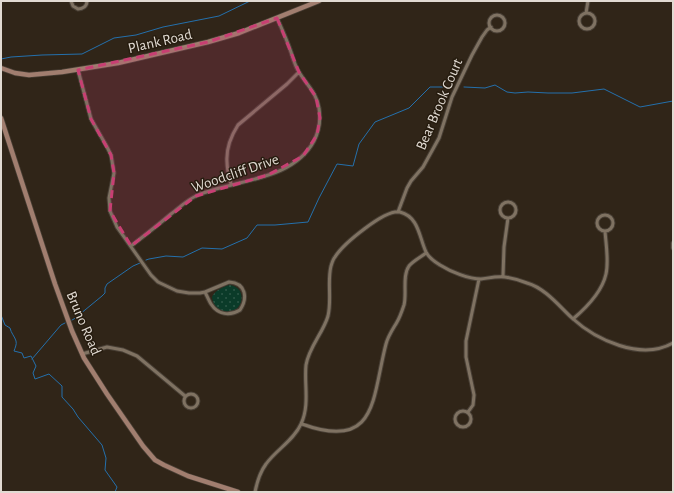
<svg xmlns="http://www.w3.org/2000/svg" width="674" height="493" font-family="'Alegreya Sans',sans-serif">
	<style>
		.grass { fill: url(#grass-dots) }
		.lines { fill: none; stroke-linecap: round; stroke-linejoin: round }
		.stream { stroke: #2470ac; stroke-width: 1 }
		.street-casing { stroke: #483f35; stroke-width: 5 }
		.secondary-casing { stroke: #483f35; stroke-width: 6 }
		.street { stroke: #7f7262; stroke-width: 3 }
		.secondary { stroke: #a17e6f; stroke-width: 4.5 }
		.marked { fill: #c83f73; fill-opacity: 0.2; stroke: #c83f73; stroke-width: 3; stroke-dasharray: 8 5; stroke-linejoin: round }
		.labels { text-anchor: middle; stroke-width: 3; stroke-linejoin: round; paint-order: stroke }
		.street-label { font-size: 15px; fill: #e1dad2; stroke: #261c0f }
	</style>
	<defs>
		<pattern id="grass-dots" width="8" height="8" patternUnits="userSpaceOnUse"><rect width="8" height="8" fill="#0b3b29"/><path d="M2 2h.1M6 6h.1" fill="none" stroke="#2e5747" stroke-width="1.8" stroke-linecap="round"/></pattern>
	</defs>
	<rect width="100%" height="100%" fill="#302518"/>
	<path class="grass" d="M230 285C250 288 242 318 222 311 216 308 213 304 212 297 214 291 224 286 230 285Z"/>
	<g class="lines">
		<path class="stream" d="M1 59 11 57 42 55 82 54 114 38 136 35 163 27 219 16 250 1
			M464 87 485 88 495 85 507 92 515 93 528 92 548 93H572L604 89 640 107 673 101
			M146 260 149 259 166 256 183 257 202 248 222 249 247 238 257 225H275L308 222 319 198 337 164 353 166 359 144 375 122 409 108 430 87H449
			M1 315 5 325 10 328C11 333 15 337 16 341 17 344 15 348 14 351L22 353 24 358 31 356 36 366 33 373 35 379 49 374 62 386V397L73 409 78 417 102 445 106 458 105 470 117 487 115 492
			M72 320 74 319 102 296 105 293V288L107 284 133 266 140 263
			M32 359 61 325 65 323"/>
		<g class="street-casing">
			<path id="street" d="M71 1 73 6 78 9C83 9 87 6 87 1
				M579 21a8 8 0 1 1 16 0a8 8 0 1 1-16 0Z
				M586 13 588 1
				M489 23a8 8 0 1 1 16 0a8 8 0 1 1-16 0Z
				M78 70 91 119 107 147 111 155 114 173 109 198 110 211 117 227 151 275 158 282 177 291 189 293H200L205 292
				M231 184C229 177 227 169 227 162 226 148 231 136 238 125L287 84 299 72
				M500 210a8 8 0 1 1 16 0a8 8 0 1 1-16 0Z
				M398 212 407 188 411 181 423 167 439 138 445 119 452 97 472 55 482 37 487 30 491 27
				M597 223a8 8 0 1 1 16 0a8 8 0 1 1-16 0Z
				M673 243V248
				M131 246C144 236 158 225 171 214 179 208 187 200 196 196 202 193 209 191 216 189 250 179 295 176 314 141 319 131 321 120 319 108 317 93 306 84 299 72 295 66 293 58 291 52 287 40 282 29 277 18
				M503 276 504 247 508 218
				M229 282C246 283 248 298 240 310 230 316 218 315 211 304 209 301 207 296 205 292Z
				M573 319C586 308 602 292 606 274 609 261 606 245 605 231
				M82 354 107 347 123 350 137 356 185 396
				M184 401a7 7 0 1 1 14 0a7 7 0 1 1-14 0Z
				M455 419a8 8 0 1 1 16 0a8 8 0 1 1-16 0Z
				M468 412 473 405 474 395 466 357V341L479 279
				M302 424C378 452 372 397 386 344 388 336 393 329 397 322 400 317 402 311 404 305 407 294 402 276 409 266 413 261 421 257 426 253
				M255 492C257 482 260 472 266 464 276 450 294 440 301 424 310 405 304 384 306 365 309 347 323 333 328 316 332 299 327 282 331 266 332 263 333 259 335 257 343 244 385 209 400 212 419 217 419 237 426 252 429 258 435 262 440 265 451 272 469 279 481 279 489 278 497 276 505 277 512 278 520 280 527 283 545 288 559 306 572 318 596 340 641 361 673 343"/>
		</g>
		<g class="secondary-casing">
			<path id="secondary" d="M1 68 15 73 29 75 62 72 118 63 208 42 239 33 319 1
				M1 118 55 284 72 331 84 358 107 394 143 446 155 460 164 465 188 476 238 492"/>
		</g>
		<use href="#street" class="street"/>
		<use href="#secondary" class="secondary"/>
	</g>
	<path class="marked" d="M277 18 299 72 316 97 320 118 317 135 303 156 268 175 196 196 131 246 110 211 114 173 111 155 91 119 78 70 208 42Z"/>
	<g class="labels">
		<g class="street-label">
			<text transform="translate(160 41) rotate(-13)" y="5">Plank Road</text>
			<text transform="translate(439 104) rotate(-67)" y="5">Bear Brook Court</text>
			<text transform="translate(235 173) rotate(-19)" y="5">Woodcliff Drive</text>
			<text transform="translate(84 323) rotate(67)" y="5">Bruno Road</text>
		</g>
	</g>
	<rect width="674" height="493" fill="none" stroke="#e1dad2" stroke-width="4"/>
</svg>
